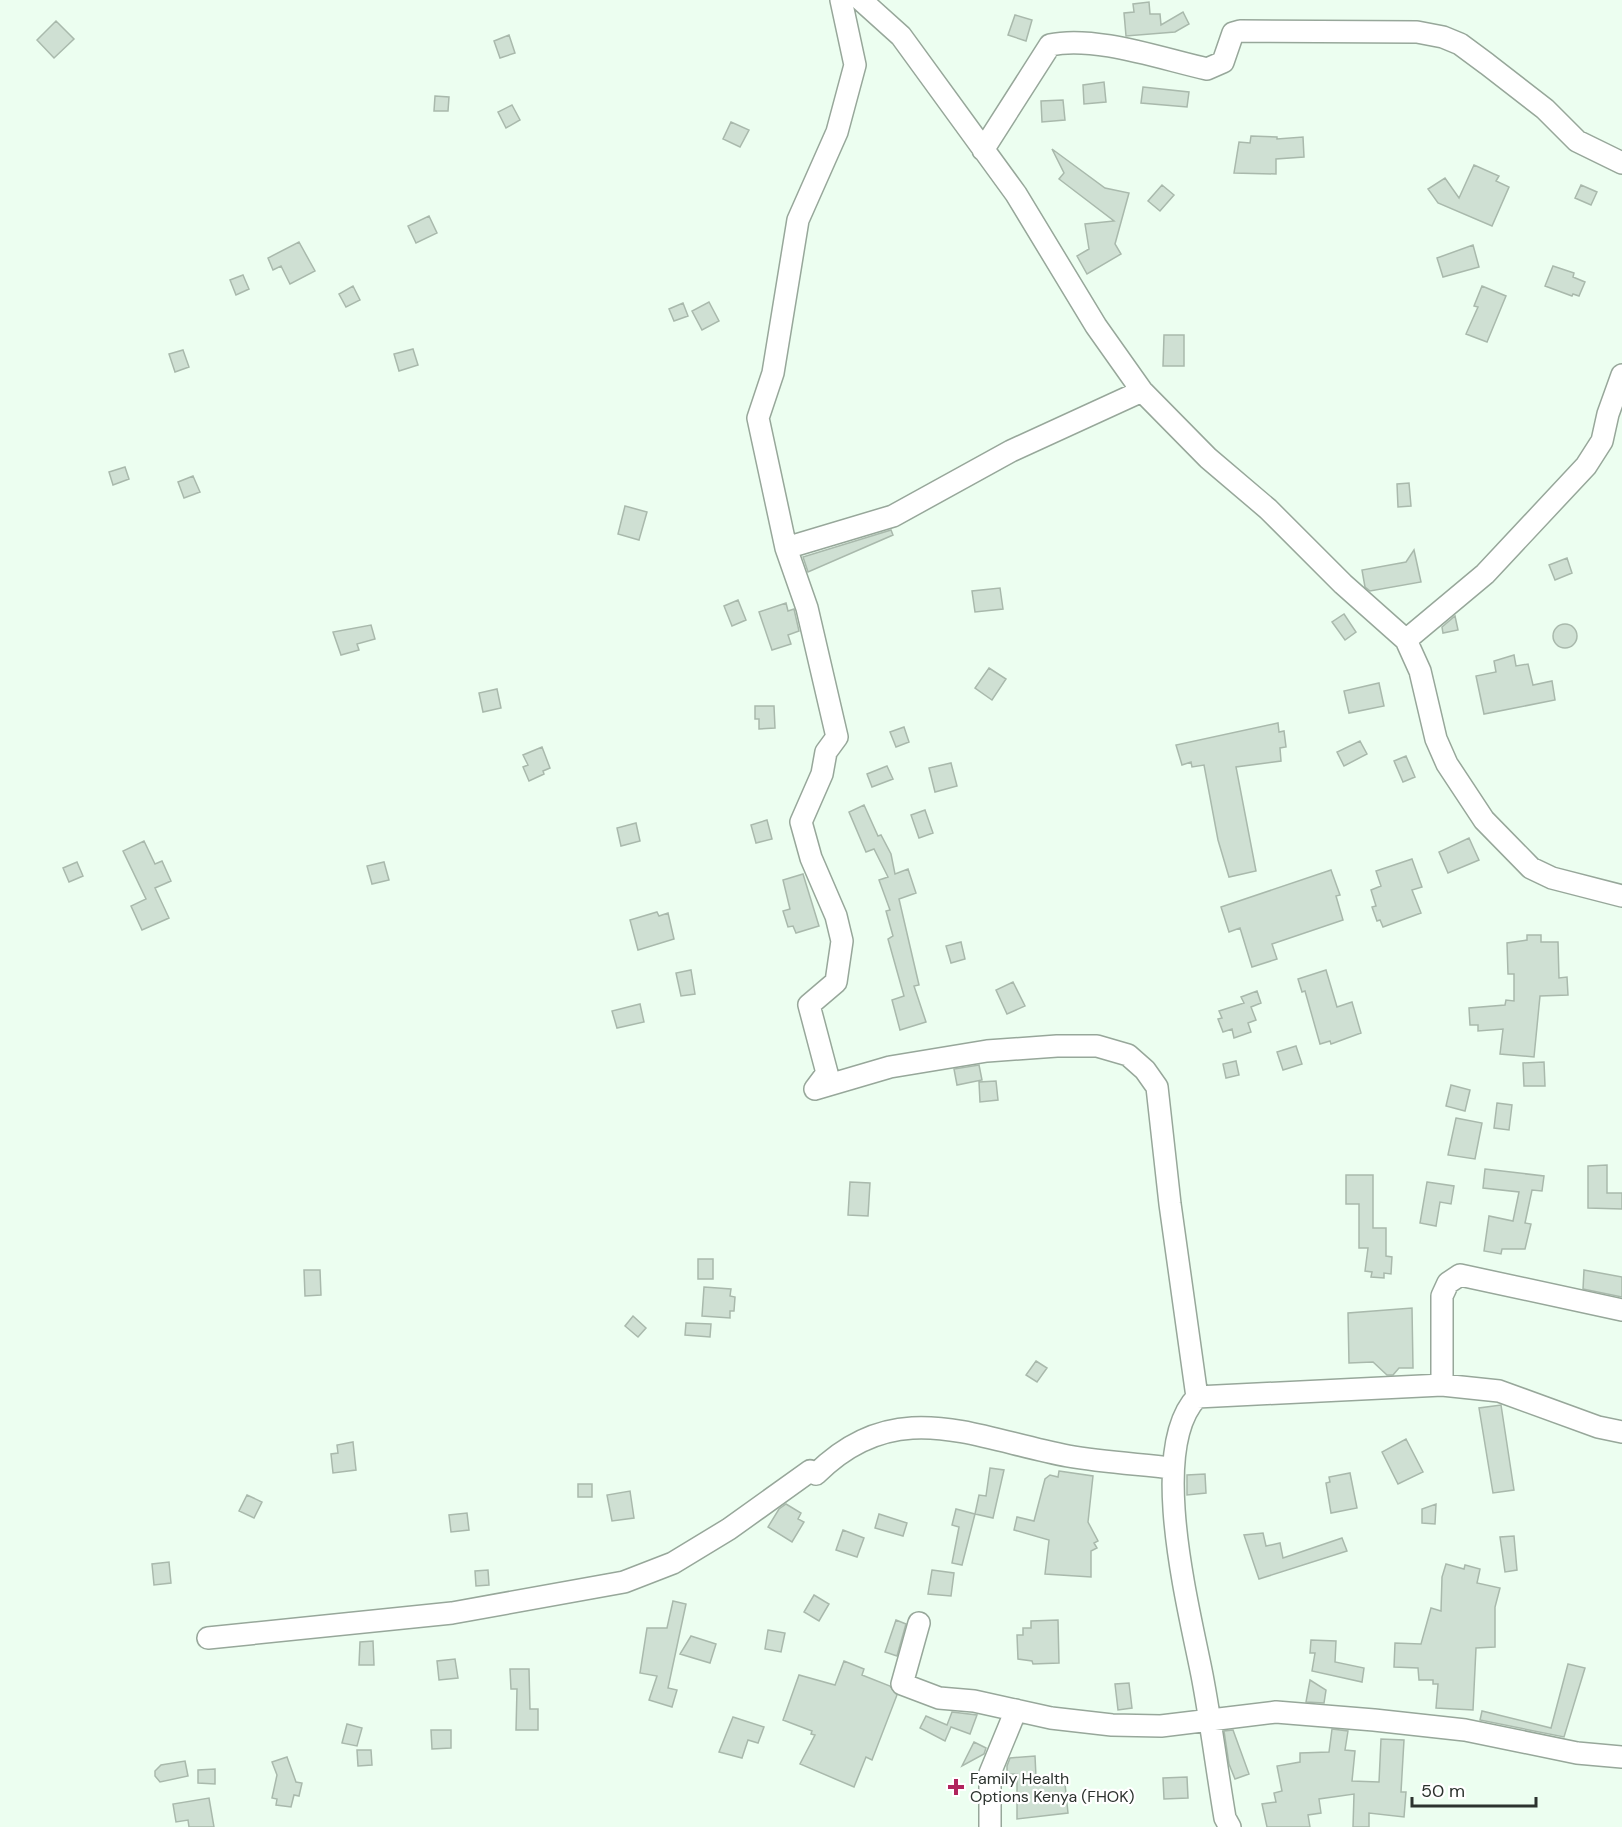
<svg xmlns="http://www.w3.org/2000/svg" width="1622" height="1827" font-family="'DM Sans',sans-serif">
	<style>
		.building { fill: #cfe0d3; stroke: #a9b9ac; stroke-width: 1.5 }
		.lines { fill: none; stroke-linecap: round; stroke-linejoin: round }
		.minor-casing { stroke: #97a79a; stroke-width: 24 }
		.minor { stroke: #fff; stroke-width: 21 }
		.poi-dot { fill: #b1245d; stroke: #fff; stroke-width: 2 }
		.labels { text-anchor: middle; stroke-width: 4.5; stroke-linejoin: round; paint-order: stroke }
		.poi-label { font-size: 16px; fill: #2c332e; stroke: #fff; text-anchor: start }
	</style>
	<rect width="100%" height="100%" fill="#ecfef0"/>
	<path class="building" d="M1149 2 1150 14H1160L1161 25 1183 12 1189 24 1175 32 1126 36 1124 13 1134 12 1133 4Z
		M1015 15 1032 20 1026 41 1008 35Z
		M56 21 74 39 54 58 37 40Z
		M509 35 515 53 500 58 494 41Z
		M1104 82 1106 102 1084 104 1083 85Z
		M1143 87 1189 92 1187 107 1141 103Z
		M435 96 449 97 448 111H434Z
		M1063 100 1065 120 1042 122 1041 101Z
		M512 105 520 120 506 128 498 112Z
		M731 122 749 130 740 147 723 139Z
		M1251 136 1277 137V139L1303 137 1304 157 1276 159V174L1234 173 1239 142 1250 143Z
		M1052 149 1105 188 1129 193 1115 244 1121 254 1087 274 1077 256 1089 249 1085 224 1114 221 1059 179 1064 173Z
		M1474 165 1499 176 1496 181 1509 187 1492 226 1438 203 1428 189 1445 178 1459 198Z
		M1162 185 1174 195 1160 211 1148 201Z
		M1581 185 1597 192 1591 205 1575 198Z
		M429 216 437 233 416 243 408 226Z
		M299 242 315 271 290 284 281 266 273 270 268 258Z
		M1473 245 1479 267 1443 277 1437 258Z
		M1553 266 1574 273 1573 277 1585 282 1579 296 1573 294 1572 296 1545 286Z
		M243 275 249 289 236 295 230 280Z
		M353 286 360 300 346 307 339 294Z
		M1482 286 1506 296 1487 342 1466 334 1478 307 1474 306Z
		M709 302 719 321 702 330 692 311Z
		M683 303 688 316 674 321 669 309Z
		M1164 335H1184V366H1163Z
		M413 349 418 365 399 371 394 354Z
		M183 350 189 367 175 372 169 354Z
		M125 467 129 479 113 485 109 472Z
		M193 476 200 492 184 498 178 482Z
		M1409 483 1411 506 1398 507 1397 484Z
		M625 506 647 512 639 540 618 534Z
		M891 530 893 535 808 572 803 557Z
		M1414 550 1421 582 1370 591 1365 587 1362 570 1406 562Z
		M1567 558 1572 573 1555 580 1549 565Z
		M1000 588 1003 609 975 612 972 591Z
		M738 600 746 620 732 626 724 606Z
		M786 603 788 611 794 609 799 631 788 635 791 644 772 650 759 612Z
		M1344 614 1356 632 1345 640 1332 622Z
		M1455 616 1458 630 1443 633 1442 627Z
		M1553 636a12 12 0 1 1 24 0a12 12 0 1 1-24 0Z
		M371 625 375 639 357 644 359 650 341 655 333 632Z
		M1514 655 1516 666 1528 664 1533 685 1552 681 1555 700 1484 714 1476 676 1496 672 1494 661Z
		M989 668 1006 679 992 700 975 688Z
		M1379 683 1384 706 1349 713 1344 691Z
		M497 689 501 708 483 712 479 693Z
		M755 706H774L775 728 759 729V719H755Z
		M1278 723 1279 732 1284 731 1286 747 1280 748 1281 761 1236 767 1256 871 1229 877 1218 840 1204 765 1192 767 1191 762 1182 765 1176 745Z
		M904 727 909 742 896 747 890 732Z
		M1360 741 1367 754 1344 766 1337 752Z
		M542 747 550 768 543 771 544 774 529 781 523 767 528 765 523 755Z
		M1406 756 1415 777 1403 782 1394 761Z
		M951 763 957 786 935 792 929 768Z
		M887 766 893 779 872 787 867 774Z
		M864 805 878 836 881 835 891 854 895 874 908 869 916 893 899 899 919 985 914 986 926 1022 900 1030 892 1000 904 996 888 939 893 936 886 911 890 910 879 880 888 877 874 849 866 852 849 812Z
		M925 810 933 833 919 838 911 815Z
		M767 820 772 839 756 843 751 825Z
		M636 823 640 841 621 846 617 828Z
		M1469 838 1479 860 1448 873 1439 852Z
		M144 841 155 864 162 861 171 881 155 888 169 918 142 930 131 906 146 899 123 851Z
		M1412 859 1422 887 1412 890 1421 913 1383 927 1380 920 1377 921 1372 907 1376 906 1371 890 1381 886 1376 871Z
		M77 862 83 876 69 882 63 868Z
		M384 862 389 880 372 884 367 866Z
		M1331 870 1340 895 1336 896 1343 920 1272 944 1277 959 1252 967 1240 928 1229 932 1221 907Z
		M803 874 819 926 796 933 793 926 788 927 783 911 790 909 783 880Z
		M657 912 659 916 668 913 674 939 638 950 630 920Z
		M1527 935H1541V942H1558L1559 978 1567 977 1568 995 1540 996 1534 1057 1500 1054 1503 1029 1478 1031V1025H1470L1469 1008 1505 1005 1506 1000 1514 1001V974H1508L1507 943 1527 940Z
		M961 942 965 959 951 963 946 946Z
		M691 970 695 994 681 996 676 973Z
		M1326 970 1337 1007 1352 1002 1361 1033 1331 1044 1330 1041 1320 1044 1305 991 1302 992 1298 979Z
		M1013 982 1025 1006 1007 1014 996 990Z
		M1257 991 1261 1003 1251 1007 1256 1020 1248 1023 1251 1032 1234 1038 1232 1029 1223 1032 1218 1019 1222 1018 1219 1011 1244 1003 1241 997Z
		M640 1004 644 1022 617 1028 612 1011Z
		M1296 1046 1302 1064 1283 1070 1277 1052Z
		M1236 1061 1239 1075 1226 1078 1223 1064Z
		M1544 1062 1545 1086H1524L1523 1063Z
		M979 1065 982 1080 957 1085 954 1069Z
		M996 1081 998 1100 980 1102 979 1082Z
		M1451 1085 1470 1090 1465 1111 1446 1106Z
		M1497 1103 1512 1105 1509 1130 1494 1128Z
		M1456 1118 1482 1123 1475 1159 1448 1155Z
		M1607 1165V1193H1622V1209L1588 1208V1166Z
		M1485 1169 1544 1176 1542 1191 1532 1190 1525 1223 1531 1224 1525 1249H1502L1501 1254 1484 1251 1489 1216 1513 1221 1519 1192 1483 1188Z
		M1346 1175H1373V1228H1386V1256L1392 1257 1391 1274 1384 1273V1278L1371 1277 1372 1272 1365 1271 1368 1248H1359V1204H1346Z
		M850 1182 870 1183 868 1216 848 1215Z
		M1427 1182 1454 1186 1451 1204 1440 1202 1436 1226 1420 1223Z
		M698 1259H713V1279H698Z
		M304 1270H320L321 1295 305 1296Z
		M1584 1270 1622 1277V1297L1583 1289Z
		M704 1287 731 1289 730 1296 735 1297 734 1311H730V1318L702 1316Z
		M1412 1308 1413 1368H1399L1393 1375H1387L1373 1362 1349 1363 1348 1313Z
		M633 1316 646 1328 638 1337 625 1326Z
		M686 1323 711 1324 710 1337 685 1335Z
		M1036 1361 1047 1368 1037 1382 1026 1375Z
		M1501 1405 1514 1490 1493 1493 1479 1408Z
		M1406 1439 1423 1472 1398 1484 1382 1452Z
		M353 1442 356 1470 333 1473 331 1454 338 1453 337 1445Z
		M990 1468 1004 1470 993 1518 975 1514 962 1565 952 1563 959 1527 952 1525 956 1509 975 1514 979 1495 986 1496Z
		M1059 1471 1093 1476 1088 1522 1098 1541 1094 1543 1097 1548 1091 1551V1577L1045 1574 1049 1540 1014 1530 1017 1517 1034 1521 1045 1479 1050 1475 1058 1477Z
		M1350 1473 1357 1508 1331 1513 1326 1483 1330 1482 1329 1477Z
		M1205 1474 1206 1493 1187 1495V1475Z
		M578 1484H592V1497H578Z
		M630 1491 634 1518 612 1521 607 1495Z
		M247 1495 262 1502 254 1518 239 1511Z
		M786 1504 801 1513 798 1519 804 1522 792 1542 768 1527 779 1509Z
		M1436 1504 1435 1524 1422 1523V1509Z
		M467 1513 469 1530 451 1532 449 1515Z
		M879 1514 907 1523 903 1536 875 1528Z
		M843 1530 864 1538 857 1557 836 1550Z
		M1263 1533 1266 1546 1280 1543 1283 1558 1342 1538 1347 1551 1259 1579 1244 1535Z
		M1514 1536 1517 1570 1505 1572 1500 1537Z
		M169 1562 171 1583 154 1585 152 1564Z
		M1446 1564 1464 1569 1465 1565 1480 1569 1477 1583 1500 1588 1495 1607V1647L1476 1648 1473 1710 1436 1708 1438 1684H1433V1680H1419L1418 1668 1394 1667 1395 1643 1421 1644 1431 1608 1441 1611 1442 1577Z
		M488 1570 489 1585 476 1586 475 1571Z
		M932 1570 954 1573 951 1596 928 1594Z
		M814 1595 829 1604 819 1621 804 1612Z
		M673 1601 686 1604 668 1688 677 1690 672 1707 649 1700 657 1676 640 1673 647 1628H667Z
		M896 1620 906 1624 897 1656 885 1652Z
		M1058 1620 1059 1663 1033 1664 1032 1661 1018 1659 1017 1635H1023V1628H1031V1621Z
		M768 1630 785 1633 781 1652 765 1649Z
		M691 1636 716 1644 710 1663 680 1654Z
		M1311 1640 1336 1641 1335 1662 1364 1668 1362 1682 1312 1671 1315 1653H1310Z
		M373 1641 374 1665H359L360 1642Z
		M455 1659 458 1678 439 1680 437 1661Z
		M844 1661 864 1669 862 1675 890 1686 897 1695 872 1760 866 1757 854 1787 800 1764 815 1735 811 1734 812 1731 783 1720 799 1675 835 1685Z
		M1568 1664 1585 1668 1564 1737 1480 1720 1482 1711 1551 1728Z
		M510 1669H529L530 1709H538V1730H516L517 1689H511Z
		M1310 1680 1326 1690 1324 1703 1306 1702Z
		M1129 1683 1132 1708 1118 1710 1115 1684Z
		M952 1712 977 1715 970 1734 951 1727 945 1741 920 1728 926 1716 947 1725Z
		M733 1717 764 1727 758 1743 748 1740 742 1758 719 1752Z
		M347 1724 362 1728 357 1746 342 1743Z
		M1332 1729 1348 1731 1345 1750 1355 1751 1352 1781 1379 1782 1381 1739 1404 1740 1401 1792H1406L1404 1817 1369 1813V1827H1353L1354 1794 1319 1799 1321 1813 1308 1815 1310 1827H1267L1262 1804 1276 1802 1274 1793 1282 1791 1277 1766 1300 1762V1753L1329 1752Z
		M431 1730H451V1748L432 1749Z
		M1233 1730 1249 1774 1235 1779 1229 1764 1224 1731Z
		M974 1742 986 1748 984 1754 962 1766Z
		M357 1750H371L372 1765 358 1766Z
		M1035 1756 1036 1777 1064 1774 1068 1813 1017 1819V1774H1007V1766L1010 1758Z
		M287 1757 296 1782 302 1783 299 1796 294 1795 291 1807 276 1805 277 1799 272 1798 277 1775 272 1762Z
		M185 1761 188 1776 160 1782 155 1776V1771L161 1765Z
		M215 1769V1784L198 1783V1770Z
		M1187 1777 1188 1798 1164 1799 1163 1778Z
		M209 1798 214 1827H189L188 1820 176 1822 173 1804Z"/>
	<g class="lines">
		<g class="minor-casing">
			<path id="minor" d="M861 0 901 36 1016 194 1096 326 1142 391 1208 458 1268 509 1343 584 1406 640 1420 671 1436 739 1447 764 1484 820 1531 868 1552 878 1622 896
				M983 150 1050 45C1094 35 1162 59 1207 69L1223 62 1233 33 1240 31 1417 32 1443 37 1460 44 1487 64 1545 109 1577 141 1622 163
				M786 548 893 516 1011 451 1142 391
				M1406 640 1485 574 1586 466 1602 441 1608 414 1622 375
				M815 1089 827 1073 809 1005 836 982 842 941 836 916 811 858 801 822 822 774 826 752 837 737 807 608 786 548 758 418 773 373 798 220 837 132 855 65 841 0
				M815 1089 890 1067 987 1051 1057 1046H1097L1128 1055 1145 1070 1157 1087 1170 1204 1197 1397
				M1442 1385V1296L1448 1283 1460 1275 1622 1310
				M919 1623 902 1684 939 1698 974 1701 1051 1718 1112 1725 1161 1726 1276 1712 1374 1720 1465 1730 1577 1753 1622 1757
				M208 1638 452 1613 624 1582 673 1563 729 1529 810 1471 816 1474C896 1394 973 1438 1068 1456 1102 1462 1138 1464 1172 1468
				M990 1827V1773L1016 1710
				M1230 1827 1225 1818C1217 1771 1211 1722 1202 1675 1189 1608 1147 1449 1197 1397L1442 1385 1499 1391 1598 1427 1622 1432"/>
		</g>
		<use href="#minor" class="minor"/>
	</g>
	<path class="poi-dot" d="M953 1778h6v6h6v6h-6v6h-6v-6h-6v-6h6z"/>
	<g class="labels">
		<g class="poi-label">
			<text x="970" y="1784">Family Health<tspan x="970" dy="18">Options Kenya (FHOK)</tspan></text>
		</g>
	</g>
	<path d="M1412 1797v9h124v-9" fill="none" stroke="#2c332e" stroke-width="3"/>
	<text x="1421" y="1797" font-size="18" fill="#2c332e" stroke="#ffffff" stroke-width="4.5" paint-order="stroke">50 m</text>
</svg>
